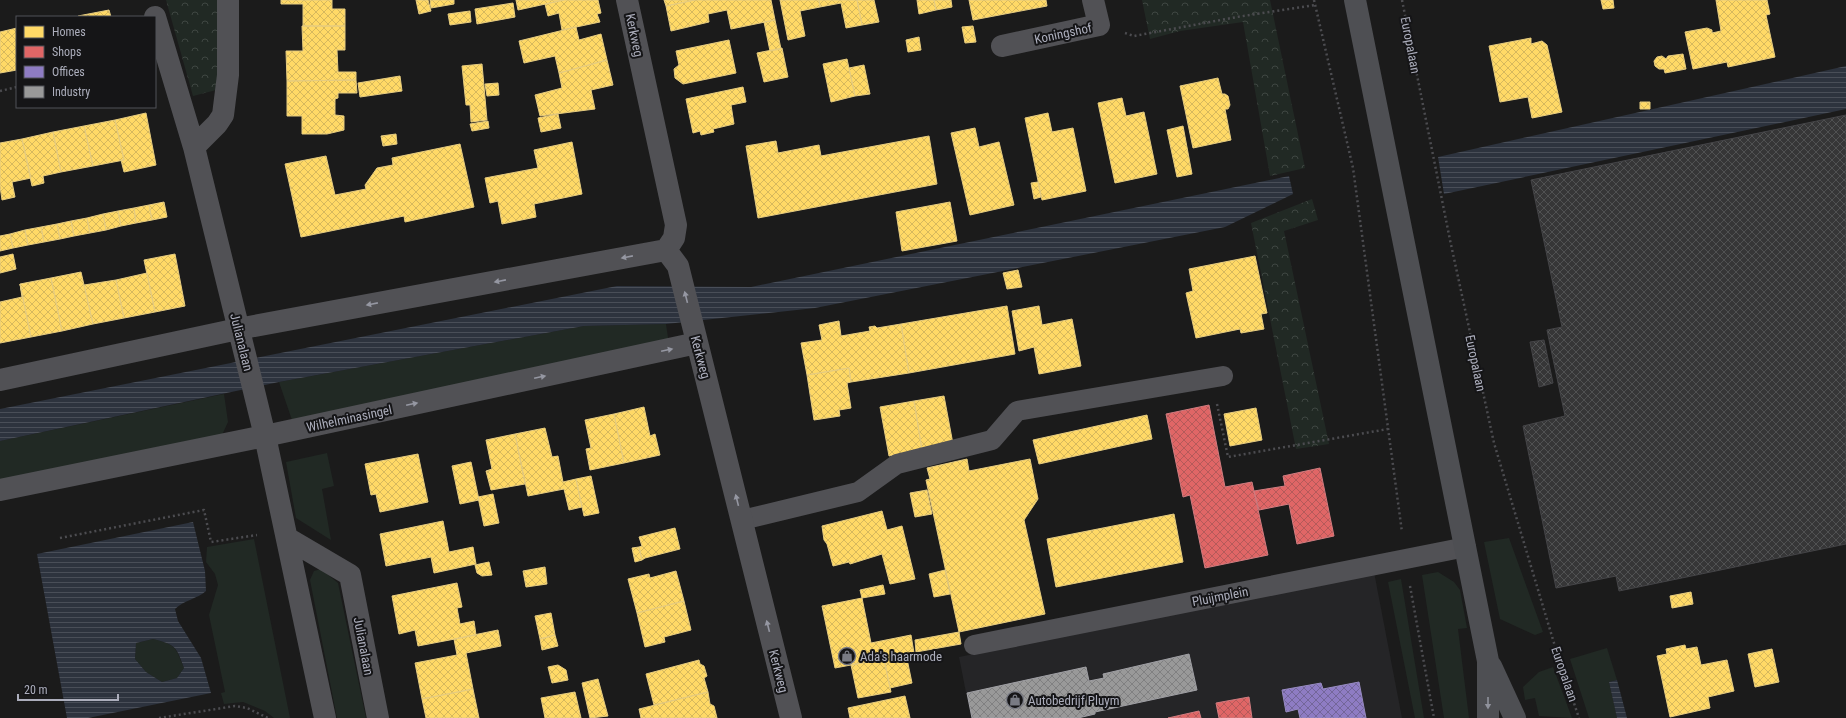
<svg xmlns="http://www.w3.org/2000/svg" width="1846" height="718" font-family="'Roboto Condensed',sans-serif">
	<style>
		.built { fill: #252527 }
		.green { fill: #212924 }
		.forest { fill: url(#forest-crowns) }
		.water { fill: url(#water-rules); fill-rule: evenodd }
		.homes { fill: url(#homes-cross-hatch); stroke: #e6cc80 }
		.shops { fill: url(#shops-cross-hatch); stroke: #d07c80 }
		.offices { fill: url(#offices-cross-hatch); stroke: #978bc1 }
		.industry { fill: url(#industry-cross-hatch); stroke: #9f9fa4 }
		.building { fill: url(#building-cross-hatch); stroke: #444447 }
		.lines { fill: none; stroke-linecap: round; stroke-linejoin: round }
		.path { stroke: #4c4c50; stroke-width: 2.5; stroke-dasharray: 2 3; stroke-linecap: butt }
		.service { stroke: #515155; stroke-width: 20 }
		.minor { stroke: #515155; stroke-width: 22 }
		.secondary { stroke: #4e4f53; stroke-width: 22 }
		.oneway { fill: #9597a2 }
		.oneway2 { fill: #90929c }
		.labels { text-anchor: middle; stroke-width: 4; stroke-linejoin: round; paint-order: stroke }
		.street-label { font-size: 13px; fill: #acaebc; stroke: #151517 }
		.poi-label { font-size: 13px; fill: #acaebc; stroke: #151517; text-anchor: start }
	</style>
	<defs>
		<pattern id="forest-crowns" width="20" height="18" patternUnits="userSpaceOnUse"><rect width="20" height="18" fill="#212924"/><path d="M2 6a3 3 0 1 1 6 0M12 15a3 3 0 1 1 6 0" fill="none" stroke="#3f4642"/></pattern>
		<pattern id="water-rules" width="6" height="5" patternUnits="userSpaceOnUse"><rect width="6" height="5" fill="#2d333e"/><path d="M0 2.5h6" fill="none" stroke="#494e58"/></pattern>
		<pattern id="homes-cross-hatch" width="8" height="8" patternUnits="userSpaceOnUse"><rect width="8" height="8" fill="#ffd966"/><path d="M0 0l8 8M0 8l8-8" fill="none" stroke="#d6b85d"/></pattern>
		<pattern id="shops-cross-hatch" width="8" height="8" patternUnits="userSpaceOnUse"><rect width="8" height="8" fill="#e06666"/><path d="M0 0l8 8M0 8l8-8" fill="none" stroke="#b55a5a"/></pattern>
		<pattern id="offices-cross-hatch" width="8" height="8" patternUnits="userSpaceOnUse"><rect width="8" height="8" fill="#8e7cc3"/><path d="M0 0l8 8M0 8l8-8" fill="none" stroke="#736699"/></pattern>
		<pattern id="industry-cross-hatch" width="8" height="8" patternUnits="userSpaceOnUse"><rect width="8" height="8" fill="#999"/><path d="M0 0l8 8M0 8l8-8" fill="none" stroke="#808081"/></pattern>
		<pattern id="building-cross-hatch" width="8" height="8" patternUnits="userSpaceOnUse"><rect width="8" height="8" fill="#363637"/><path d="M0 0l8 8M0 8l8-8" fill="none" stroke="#505152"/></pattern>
	</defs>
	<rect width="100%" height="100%" fill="#1b1b1b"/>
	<path class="built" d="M1374 572 1402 718H971L959 657Z"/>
	<path class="green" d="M666 324 669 344 293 423 279 382 584 326Z
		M224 394 228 422 222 435 0 481V441Z
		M327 453 334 486 322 489 331 540 296 518 286 462Z
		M1509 538 1543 632 1535 635 1500 619 1484 542Z
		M254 539 290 718H274L265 711 243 702 224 704 221 693 225 692 209 615 218 585 215 574 206 562 207 547Z
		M321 569 338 583 366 718H337L310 580 314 571Z
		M1438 572 1454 582 1460 590 1467 628 1458 629 1469 718H1444L1422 575Z
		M1401 579 1424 718H1415L1388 582Z
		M153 639C176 645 175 646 184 668L177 678 162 682 146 672 135 659 136 643Z
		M1607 648 1617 680 1609 682 1617 718H1589L1570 659Z
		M1553 667 1572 718 1539 716 1535 698 1525 700 1523 687 1539 672Z"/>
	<path class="forest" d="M166 0H219L220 89 193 96Z
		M1142 0H1270L1305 168 1270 176 1243 22 1180 31 1150 39Z
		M1312 199 1318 220 1284 231 1329 444 1296 449 1251 223Z"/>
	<path class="water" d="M1846 66V109L1444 194 1438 157Z
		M1289 176 1293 194 1225 227 815 308 666 324 584 326 279 382 0 441V409L617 286 751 287Z
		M193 522 205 571 206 591C197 599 184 600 175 609L178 621 201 658 211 693 88 718H67L37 554ZM153 639C176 645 176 646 184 668L177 678 162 682 146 672 135 659 136 643Z
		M1617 680 1627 718H1617L1609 682Z"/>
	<path class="homes" d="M281 0H332V9H345V26H303V4H281Z
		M416 0H428L431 11 419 14Z
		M430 0H454V4L431 8Z
		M516 0H564L518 10Z
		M564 0H598L601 13 597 14 600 22 562 30 559 13 548 16 545 4Z
		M664 0H695L666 6Z
		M695 0H771L775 20 731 29 727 10 708 14 709 22 671 31 666 6Z
		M780 0H819L820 7 800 11 805 36 788 40Z
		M819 0H857L862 25 846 28 841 3 820 7Z
		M857 0H874L879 22 862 25Z
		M917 0H934L936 10 919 14Z
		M934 0H951L952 7 936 10Z
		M969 0H1046L1047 6 973 20Z
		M1601 0H1613L1614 8 1603 9Z
		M1767 0 1770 14 1766 15 1775 57 1728 67 1727 62 1693 69 1685 32 1707 28 1712 30V33L1721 31 1716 0Z
		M513 3 515 17 477 24 475 9Z
		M109 10 111 17H78V16Z
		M470 11 471 22 450 25 448 14Z
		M775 20 781 49 770 51 764 22Z
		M302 26H345V50H337L338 72H356V80L287 81 286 51H303Z
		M973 26 976 42 965 43 962 27Z
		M576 27 579 40 601 34 607 60 559 73 555 56 524 63 519 41Z
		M17 28V70L0 73V32Z
		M919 37 921 50 908 52 906 40Z
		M1531 38V44L1542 41 1547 45 1562 112 1532 118 1528 97 1500 102 1489 46Z
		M729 40 736 73 683 84 675 78 674 69 679 65 676 51Z
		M782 48 788 77 764 82 757 53Z
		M1683 54 1686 69 1665 73 1664 69H1659L1655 66 1654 61 1657 57 1662 56 1666 59 1668 56Z
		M847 59 855 96 831 102 823 64Z
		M607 60 613 85 591 90 595 109 540 116 535 95 562 88 559 73Z
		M482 64 487 120 471 122 470 105H466L462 66Z
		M864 65 870 94 855 96 849 68Z
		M400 76 402 91 360 97 358 83Z
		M1218 78 1222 94H1225L1228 96 1230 105 1228 109H1225L1231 140 1193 148 1180 86Z
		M356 80 357 93H338V98L335 99V115L344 116V130L327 134H302V116H287V81Z
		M498 83 499 95 487 96 485 84Z
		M743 87 746 102 731 105 734 124 713 129 714 132 701 135 700 131 693 133 686 99Z
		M1122 98 1126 116 1144 112 1157 174 1115 183 1098 103Z
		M1640 102H1650V109H1640Z
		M146 113 156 165 124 172 121 160H124L115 120Z
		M1048 113 1052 132 1073 128 1086 191 1042 200 1025 118Z
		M558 114 561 128 541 132 538 118Z
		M115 120 124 160 93 166 84 126Z
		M488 121 489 128 472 131 470 124Z
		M84 126 93 166 61 172 53 132Z
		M1183 126 1192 174 1177 177 1167 130Z
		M975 128 979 147 999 142 1014 205 970 215 951 133Z
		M53 132 61 172 43 176 44 183 32 186 22 139Z
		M396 134 397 144 383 146 381 136Z
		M929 136 937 184 758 218 746 146 776 141 778 153 819 145 821 156Z
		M22 139 31 178 12 182 15 197 2 200 0 186V143Z
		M572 142 582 194 534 204 536 217 502 224 498 201 490 203 485 178 538 168 534 150Z
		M460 144 474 207 405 222 404 216 301 237 285 164 326 156 335 195 366 189 365 185 377 168 393 165 392 158Z
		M1038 182 1041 197 1034 199 1031 183Z
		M164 202 167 217 152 220 149 205Z
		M950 202 957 241 902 251 896 212Z
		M149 205 152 220 136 223 134 208Z
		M134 208 136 223 121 226 118 211Z
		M118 211 121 226 106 230 103 214Z
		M103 214 106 230 90 233 87 218Z
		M87 218 90 233 74 236 71 221Z
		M71 221 74 236 60 239 57 224Z
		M57 224 60 239 44 242 41 227Z
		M41 227 44 242 28 245 25 230Z
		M25 230 28 245 13 248 10 234Z
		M10 234 13 248 0 251V236Z
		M13 254 16 269 0 273V257Z
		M175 254 185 306 155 312 144 260Z
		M1255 256 1267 313 1261 314 1264 329 1241 333 1240 329 1196 338 1186 293 1193 291 1189 269Z
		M1018 270 1022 287 1007 289 1003 273Z
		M81 272 93 324 62 331 51 278Z
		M147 273 155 312 124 318 116 280Z
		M51 278 62 331 31 337 20 284Z
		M116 280 124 318 93 324 84 285Z
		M20 284 31 337 0 343V302L22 297Z
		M1007 306 1015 354 909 373 901 324Z
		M1039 306 1042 325 1072 319 1081 366 1039 374 1034 347 1019 351 1012 311Z
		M839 321 841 336 870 331 869 327 875 326 877 328 901 324 909 373 851 382 849 368 807 375 801 343 822 340 819 325Z
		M849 368 851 382 847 383 851 408 839 410 840 416 814 420 807 375Z
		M944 396 953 444 922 450 914 401Z
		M914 401 922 450 889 456 880 407Z
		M644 407 650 436 655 434 660 455 624 463 614 414Z
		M1256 408 1262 440 1230 446 1224 414Z
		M614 414 624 463 590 470 586 449 591 448 585 420Z
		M1147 415 1152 439 1039 464 1033 440Z
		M545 428 552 457 558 456 563 482 576 479 582 507 569 510 564 489 528 496 515 434Z
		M515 434 525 484 491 490 486 471 492 469 486 440Z
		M418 454 428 502 380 512 376 494 371 495 365 464Z
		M967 459 969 471 1030 459 1038 499 1024 520 1045 614 959 632 926 480 930 479 927 468Z
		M471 462 479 500 460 504 452 466Z
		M591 476 599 513 584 516 576 479Z
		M927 490 932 514 915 517 910 493Z
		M493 494 499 523 484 526 478 497Z
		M882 511 887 530 902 526 915 579 890 584 882 554 850 564 849 562 833 566 827 544 824 540 822 526Z
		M1174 514 1183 562 1056 587 1047 539Z
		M443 521 449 552 473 547 476 564 434 573 431 557 386 566 380 534Z
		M675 528 680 549 645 558 642 560 639 547 642 546 639 537Z
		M639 547 642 560 635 562 632 548Z
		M489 562 492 575 482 576 477 573 475 565Z
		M545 567 547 584 526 587 523 571Z
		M945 570 950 594 934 597 929 574Z
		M676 571 684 601 637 613 628 579 649 574 650 578Z
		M457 583 462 607 457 608 460 624 474 621 476 635 418 646 415 630 399 634 392 596Z
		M883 585 885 594 862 598 860 590Z
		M1691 592 1693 604 1672 608 1670 596Z
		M862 598 871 643 911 635 914 653 835 668 822 606Z
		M684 601 691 630 664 637 665 642 645 647 637 613Z
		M551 613 555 635 540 639 535 616Z
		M498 630 501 646 466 653 473 689 422 699 415 663 457 655 454 639Z
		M959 632 961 644 916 652 915 640Z
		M555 635 558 646 542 650 540 639Z
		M1685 645 1686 649 1697 647 1701 665 1727 660 1734 691 1708 697 1710 708 1670 717 1657 656 1667 654 1666 649Z
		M1772 649 1779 682 1755 687 1748 654Z
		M906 654 912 683 890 688 884 659Z
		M884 659 891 692 858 698 851 665Z
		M699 660 700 664 704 666 707 676 704 678 708 692 654 705 646 674Z
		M558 665 566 670 568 680 552 683 548 667Z
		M598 679 608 716 590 718 582 683Z
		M473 689 479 718H426L422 699Z
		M575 692 581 718H545L541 698Z
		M708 692 710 704 714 706 717 718H641L639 709Z
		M905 696 910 718H850L848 708Z"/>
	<path class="shops" d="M1209 405 1225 487 1252 482 1268 555 1205 568 1190 495 1183 497 1166 414Z
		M1320 468 1334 536 1297 544 1289 504 1259 510 1254 491 1285 486 1283 476Z
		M1249 697 1252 718H1219L1216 703Z
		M1199 711 1201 718H1168Z"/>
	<path class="offices" d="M1359 682 1366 718H1300L1298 709 1286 712 1282 690 1321 683 1323 689Z"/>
	<path class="industry" d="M1189 654 1197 690 1095 712V714L1078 718H972L967 693 1086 667 1089 681 1104 678 1103 674Z"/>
	<path class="building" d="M1846 115V544L1619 591 1616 576 1556 588 1523 426 1565 416 1547 330 1562 327 1531 180Z
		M1544 340 1553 383 1539 387 1530 342Z"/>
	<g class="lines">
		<path class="path" d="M1314 0 1353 168 1402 532
			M1402 0 1450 240 1494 443 1557 653 1579 718
			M1125 33 1134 36 1237 17 1315 5
			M0 91 17 87
			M1217 404 1228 457 1388 429
			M60 538 204 510 211 542 257 535
			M1410 586 1434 718
			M159 718 235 706 247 708 268 718"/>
		<path class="service" d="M742 520 858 492 897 464 992 440 1017 411 1223 376
			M974 645 1466 547"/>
		<path class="minor" d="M627 0 676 225 674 238 666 250
			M155 17 194 147 265 436 325 718
			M1002 46 1099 25 1093 0
			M194 147 217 124 223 115 228 75V0
			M666 250 678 266 791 718
			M0 380 238 329 666 250
			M0 490 265 436 697 343
			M287 538 350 575 378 718"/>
		<path class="secondary" d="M1355 0 1488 661V718
			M1491 666 1515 718"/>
	</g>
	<defs><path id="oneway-solid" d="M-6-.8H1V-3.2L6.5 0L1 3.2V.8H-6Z"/></defs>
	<g class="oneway">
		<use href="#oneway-solid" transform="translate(627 257) rotate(169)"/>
		<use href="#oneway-solid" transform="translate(500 281) rotate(169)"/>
		<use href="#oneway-solid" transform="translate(686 297) rotate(-104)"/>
		<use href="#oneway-solid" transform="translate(372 304) rotate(169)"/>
		<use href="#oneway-solid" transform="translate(667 350) rotate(-12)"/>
		<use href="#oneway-solid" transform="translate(540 377) rotate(-12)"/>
		<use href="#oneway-solid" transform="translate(412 404) rotate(-12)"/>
		<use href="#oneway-solid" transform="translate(737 500) rotate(-104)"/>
		<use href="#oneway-solid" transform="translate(768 626) rotate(-104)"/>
	</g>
	<use class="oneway2" href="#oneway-solid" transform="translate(1488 703) rotate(90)"/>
	<defs>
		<g id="shop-ring" transform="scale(0.9)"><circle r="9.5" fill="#151517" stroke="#797b84" stroke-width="1.5"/><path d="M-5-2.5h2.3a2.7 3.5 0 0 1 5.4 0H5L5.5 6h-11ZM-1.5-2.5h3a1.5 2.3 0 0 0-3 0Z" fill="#797b84"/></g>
	</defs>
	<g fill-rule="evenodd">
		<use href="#shop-ring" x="847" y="656"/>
		<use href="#shop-ring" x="1015" y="700"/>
	</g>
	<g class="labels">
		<g class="street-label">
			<text transform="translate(1063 33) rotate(-12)" y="5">Koningshof</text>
			<text transform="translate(635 35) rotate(78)" y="5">Kerkweg</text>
			<text transform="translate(1411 45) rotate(79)" y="5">Europalaan</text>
			<text transform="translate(242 342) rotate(76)" y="5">Julianalaan</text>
			<text transform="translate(701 357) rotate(75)" y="5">Kerkweg</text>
			<text transform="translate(1476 363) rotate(78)" y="5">Europalaan</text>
			<text transform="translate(349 418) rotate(-12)" y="5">Wilhelminasingel</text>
			<text transform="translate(1220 596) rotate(-11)" y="5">Pluijmplein</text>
			<text transform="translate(364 646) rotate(79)" y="5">Julianalaan</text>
			<text transform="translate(779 671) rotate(76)" y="5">Kerkweg</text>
			<text transform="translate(1565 674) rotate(71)" y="5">Europalaan</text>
		</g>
		<g class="poi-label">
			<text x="860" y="661">Ada's haarmode</text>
			<text x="1028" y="705">Autobedrijf Pluym</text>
		</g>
	</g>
	<rect x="16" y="16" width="140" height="92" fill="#151517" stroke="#515259"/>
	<rect x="24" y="26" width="20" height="12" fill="#ffd966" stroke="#515259"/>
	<text x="52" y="36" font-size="12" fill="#acaebc">Homes</text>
	<rect x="24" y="46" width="20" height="12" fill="#e06666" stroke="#515259"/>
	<text x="52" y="56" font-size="12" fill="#acaebc">Shops</text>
	<rect x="24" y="66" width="20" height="12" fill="#8e7cc3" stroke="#515259"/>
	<text x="52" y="76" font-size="12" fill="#acaebc">Offices</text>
	<rect x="24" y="86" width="20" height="12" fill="#999999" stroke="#515259"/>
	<text x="52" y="96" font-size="12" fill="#acaebc">Industry</text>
	<path d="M18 694v6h100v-6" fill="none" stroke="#acaebc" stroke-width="2"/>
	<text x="24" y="694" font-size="12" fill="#acaebc" stroke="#151517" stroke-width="3" paint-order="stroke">20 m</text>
</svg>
